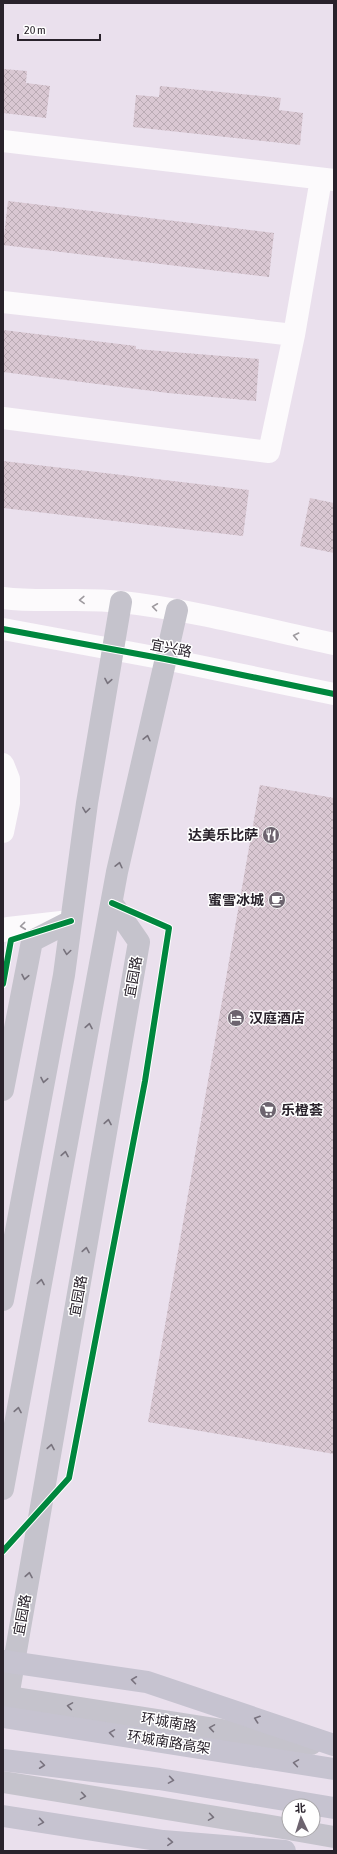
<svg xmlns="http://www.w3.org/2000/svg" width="337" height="1854" font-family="'Asap Condensed','Noto Sans SC',sans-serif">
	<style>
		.building { fill: url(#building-cross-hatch) }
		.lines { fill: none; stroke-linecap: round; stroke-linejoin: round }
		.minor { stroke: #fcfafc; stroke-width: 22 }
		.major { stroke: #c5c3cc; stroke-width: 22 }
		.highway { stroke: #c6c3d0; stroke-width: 22 }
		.cycleway-casing { stroke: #fff; stroke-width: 8 }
		.cycleway { stroke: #00873e; stroke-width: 6 }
		.oneway { stroke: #9d999e }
		.oneway2 { stroke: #77727c }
		.oneway3 { stroke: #78727e }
		.labels { text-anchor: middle; stroke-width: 3; stroke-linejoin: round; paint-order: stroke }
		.street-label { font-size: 14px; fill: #29222b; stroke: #fff }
		.poi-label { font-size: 14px; font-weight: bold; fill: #29222b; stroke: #fff; text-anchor: end }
	</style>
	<defs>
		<pattern id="building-cross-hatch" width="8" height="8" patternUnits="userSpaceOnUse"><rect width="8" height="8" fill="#d9c7d2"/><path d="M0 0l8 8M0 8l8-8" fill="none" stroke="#baabb4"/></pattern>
	</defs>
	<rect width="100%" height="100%" fill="#eae0ed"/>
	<path class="building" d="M3 69 27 71 26 83 50 86 46 118 3 113Z
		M160 86 281 98 279 110 303 113 300 145 133 127 136 95 159 97Z
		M8 201 274 233 269 277 3 245Z
		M3 330 136 346V349L259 359 256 401 168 393 3 372Z
		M3 461 249 490 243 536 3 508Z
		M310 498 334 503V553L300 546Z
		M260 785 334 798V1454L148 1422Z"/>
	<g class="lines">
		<path class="minor" d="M3 141 334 180
			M3 302 294 335
			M3 418 269 452 294 335 321 179
			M3 598C43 603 82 597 122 602 193 610 264 629 334 644
			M3 629 165 659 334 694
			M3 764 9 779V803L3 832
			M3 931 8 928 70 921"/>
		<path class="major" d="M3 1090 32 941 71 921
			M3 1300 64 975 87 803 121 602
			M3 1489 117 872 177 610
			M3 1696 311 1744
			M8 1697 139 942 112 903
			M3 1782 289 1829
			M294 1830 334 1837"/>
		<path class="highway" d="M3 1661 147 1682 334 1745
			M3 1717 334 1769
			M3 1760 159 1779 334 1808
			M3 1816 163 1841 285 1851"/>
		<g class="cycleway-casing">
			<path id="cycleway" d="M3 629 165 659 334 694
				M3 984 11 940 71 921
				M3 1551 69 1478 145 1081 169 928 112 903"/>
		</g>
		<use href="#cycleway" class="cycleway"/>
	</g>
	<defs><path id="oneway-chevron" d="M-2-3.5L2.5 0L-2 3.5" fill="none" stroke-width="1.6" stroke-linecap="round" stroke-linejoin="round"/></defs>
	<g class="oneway">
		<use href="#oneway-chevron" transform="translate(82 600) rotate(178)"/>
		<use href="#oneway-chevron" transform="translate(155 607) rotate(-172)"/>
		<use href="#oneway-chevron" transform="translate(296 636) rotate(-168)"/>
		<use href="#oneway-chevron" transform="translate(23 926) rotate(174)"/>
	</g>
	<g class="oneway2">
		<use href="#oneway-chevron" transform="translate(108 681) rotate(100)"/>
		<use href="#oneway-chevron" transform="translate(147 738) rotate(-77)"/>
		<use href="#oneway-chevron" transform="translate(86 810) rotate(98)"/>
		<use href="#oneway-chevron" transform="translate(119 865) rotate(-77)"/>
		<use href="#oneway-chevron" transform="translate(67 952) rotate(98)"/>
		<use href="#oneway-chevron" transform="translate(25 977) rotate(101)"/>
		<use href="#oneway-chevron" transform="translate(89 1026) rotate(-80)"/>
		<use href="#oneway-chevron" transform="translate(44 1080) rotate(101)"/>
		<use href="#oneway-chevron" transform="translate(108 1122) rotate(-80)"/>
		<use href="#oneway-chevron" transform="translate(65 1154) rotate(-80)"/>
		<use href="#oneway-chevron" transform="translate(86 1250) rotate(-80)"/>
		<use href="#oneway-chevron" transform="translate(41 1282) rotate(-80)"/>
		<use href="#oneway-chevron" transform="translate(18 1410) rotate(-80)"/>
		<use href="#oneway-chevron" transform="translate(51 1447) rotate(-80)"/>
		<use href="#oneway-chevron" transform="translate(29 1575) rotate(-80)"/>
		<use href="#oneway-chevron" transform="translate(70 1706) rotate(-171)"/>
		<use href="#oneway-chevron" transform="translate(212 1728) rotate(-171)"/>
		<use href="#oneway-chevron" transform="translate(83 1796) rotate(9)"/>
		<use href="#oneway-chevron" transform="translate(211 1817) rotate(9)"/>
	</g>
	<g class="oneway3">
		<use href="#oneway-chevron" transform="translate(134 1680) rotate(-172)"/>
		<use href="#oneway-chevron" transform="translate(257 1719) rotate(-161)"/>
		<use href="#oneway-chevron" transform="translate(112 1733) rotate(-171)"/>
		<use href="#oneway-chevron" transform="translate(296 1763) rotate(-171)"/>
		<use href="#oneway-chevron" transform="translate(42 1765) rotate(7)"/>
		<use href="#oneway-chevron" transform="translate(171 1780) rotate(9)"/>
		<use href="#oneway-chevron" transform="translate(41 1822) rotate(9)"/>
		<use href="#oneway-chevron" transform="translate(170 1842) rotate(4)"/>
	</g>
	<defs>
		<g id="restaurant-disc" transform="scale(0.9)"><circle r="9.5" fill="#6d646f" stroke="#fff"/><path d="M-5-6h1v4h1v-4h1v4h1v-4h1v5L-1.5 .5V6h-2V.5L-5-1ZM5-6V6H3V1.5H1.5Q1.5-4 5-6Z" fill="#fff"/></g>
		<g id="cafe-disc" transform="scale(0.9)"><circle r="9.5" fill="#6d646f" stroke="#fff"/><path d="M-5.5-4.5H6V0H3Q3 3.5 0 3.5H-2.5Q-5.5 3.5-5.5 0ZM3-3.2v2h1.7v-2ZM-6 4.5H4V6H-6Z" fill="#fff"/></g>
		<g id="hotel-disc" transform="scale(0.9)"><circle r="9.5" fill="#6d646f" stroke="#fff"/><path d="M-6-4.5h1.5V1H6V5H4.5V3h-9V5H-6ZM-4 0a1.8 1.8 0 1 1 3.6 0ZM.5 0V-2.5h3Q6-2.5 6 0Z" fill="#fff"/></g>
		<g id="supermarket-disc" transform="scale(0.9)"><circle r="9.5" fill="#6d646f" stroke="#fff"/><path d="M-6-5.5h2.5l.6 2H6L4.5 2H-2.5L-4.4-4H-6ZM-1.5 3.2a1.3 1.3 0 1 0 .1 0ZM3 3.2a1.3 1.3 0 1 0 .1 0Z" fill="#fff"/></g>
	</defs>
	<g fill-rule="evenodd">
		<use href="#restaurant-disc" x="271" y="835"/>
		<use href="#cafe-disc" x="277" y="900"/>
		<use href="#hotel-disc" x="236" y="1018"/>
		<use href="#supermarket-disc" x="268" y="1110"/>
	</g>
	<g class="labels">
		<g class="street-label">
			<text transform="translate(171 648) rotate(11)" y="5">宜兴路</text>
			<text transform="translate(133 977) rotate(-80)" y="5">宜园路</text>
			<text transform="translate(78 1296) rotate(-80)" y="5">宜园路</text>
			<text transform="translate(22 1615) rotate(-80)" y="5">宜园路</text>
			<text transform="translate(169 1722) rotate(9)" y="5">环城南路</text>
			<text transform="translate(169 1742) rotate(9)" y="5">环城南路高架</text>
		</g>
		<g class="poi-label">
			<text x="258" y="840">达美乐比萨</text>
			<text x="264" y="905">蜜雪冰城</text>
			<text x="249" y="1023" text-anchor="start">汉庭酒店</text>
			<text x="281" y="1115" text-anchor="start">乐橙荟</text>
		</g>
	</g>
	<rect width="337" height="1854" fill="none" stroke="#29222b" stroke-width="8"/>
	<g transform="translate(301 1818) rotate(356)"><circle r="19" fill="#ffffff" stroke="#a9a7aa"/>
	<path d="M0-3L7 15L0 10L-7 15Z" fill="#6d646f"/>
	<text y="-6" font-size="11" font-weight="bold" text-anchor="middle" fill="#29222b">北</text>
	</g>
	<path d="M18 34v6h82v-6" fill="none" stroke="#29222b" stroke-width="2"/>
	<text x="24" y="34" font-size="12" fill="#29222b" stroke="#ffffff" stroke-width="3" paint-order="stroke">20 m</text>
</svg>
